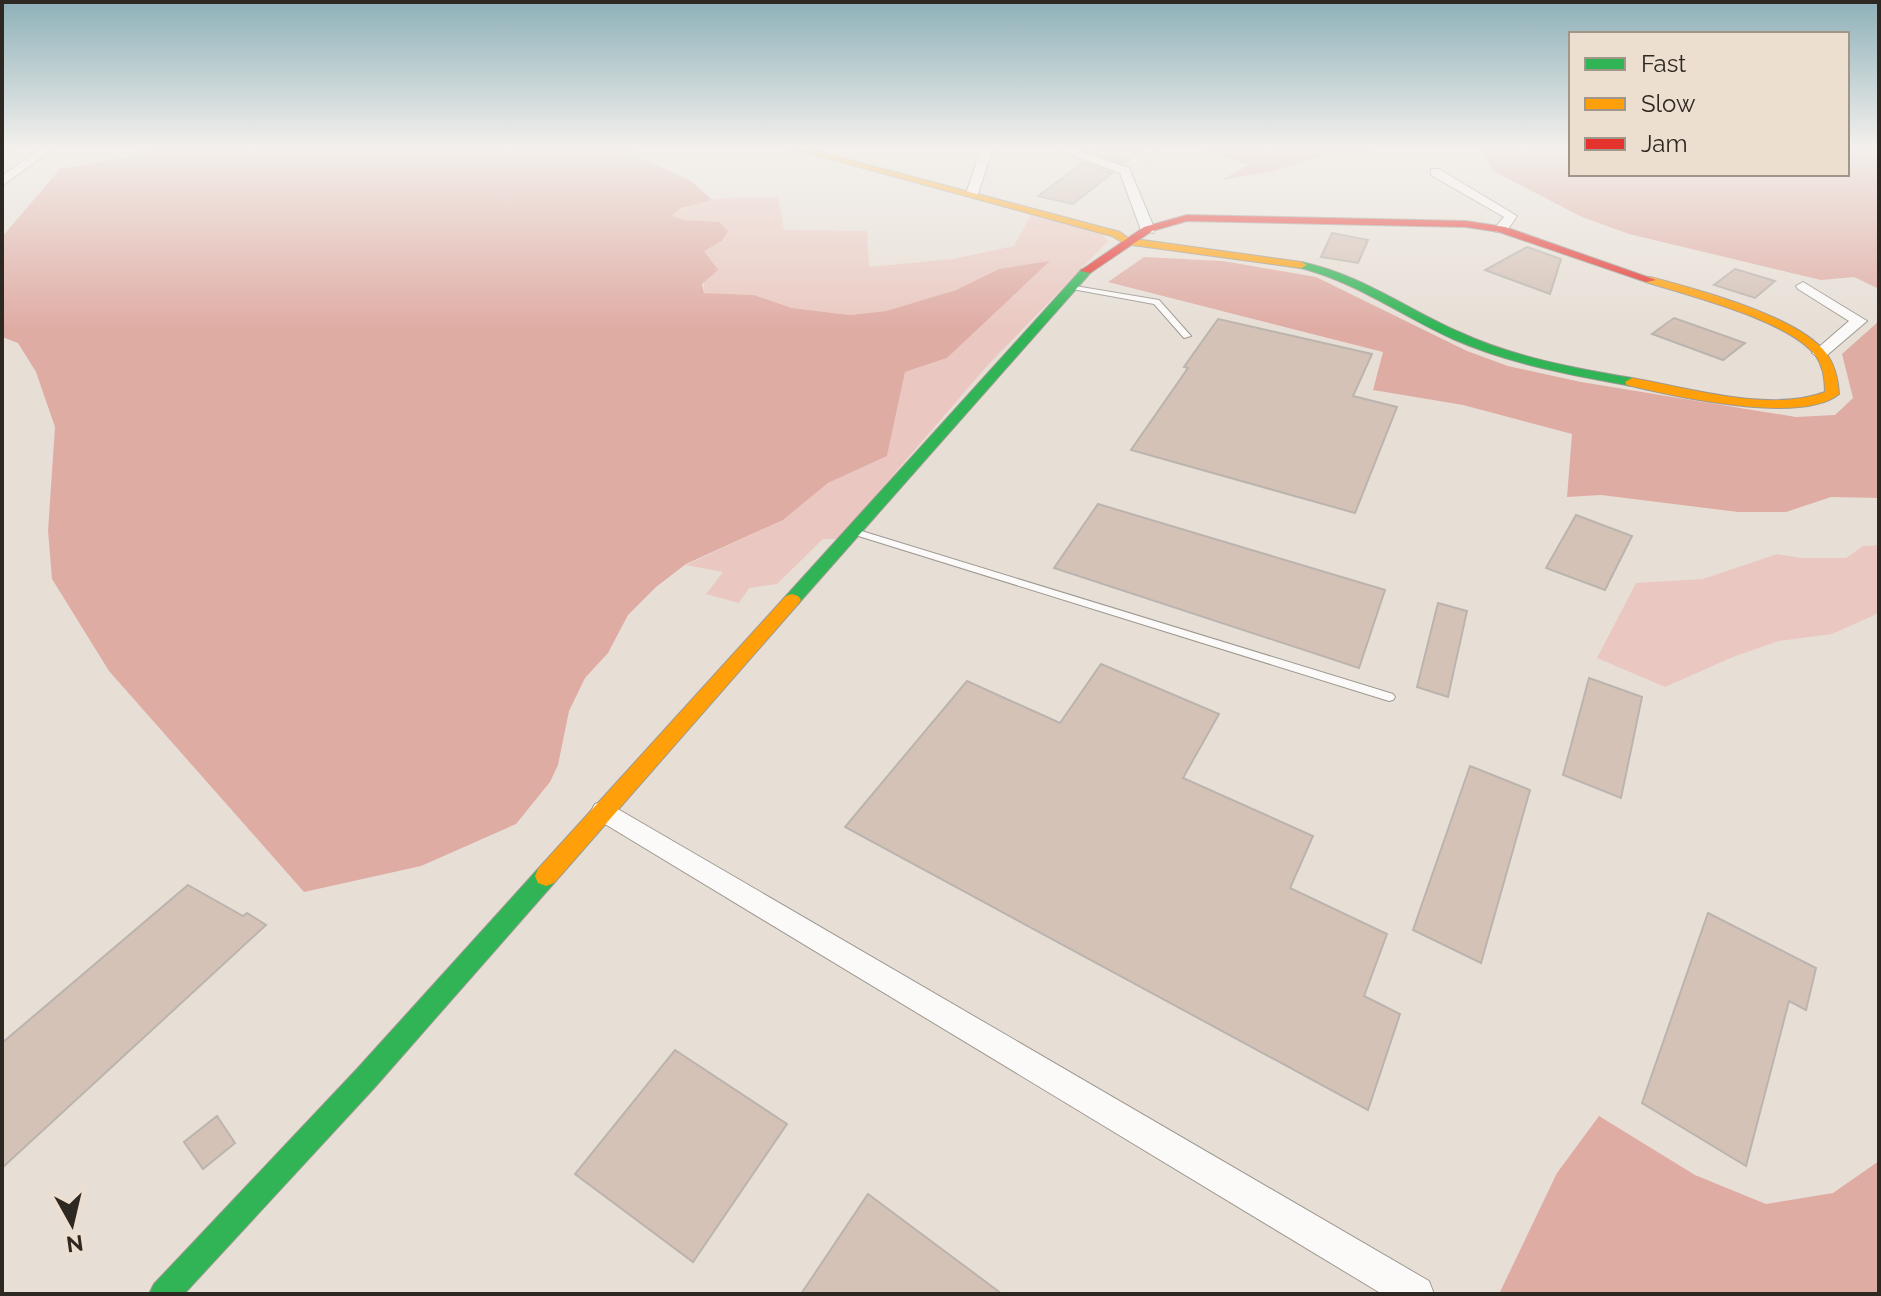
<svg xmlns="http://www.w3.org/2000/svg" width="1881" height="1296" font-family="Raleway,sans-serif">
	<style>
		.green { fill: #eac8c1 }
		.forest { fill: #dfaca4 }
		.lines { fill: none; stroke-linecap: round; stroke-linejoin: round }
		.stream { stroke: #a8ad73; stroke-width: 5 }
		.building { fill: #d5c2b7; stroke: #bbb4ae; stroke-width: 2 }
		.lane-casing { stroke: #9e9992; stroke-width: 2 }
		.street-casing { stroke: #9e9992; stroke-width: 2 }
		.fast-casing { stroke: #9e9992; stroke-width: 2 }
		.slow-casing { stroke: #9e9992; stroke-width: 2 }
		.jam-casing { stroke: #9e9992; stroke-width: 2 }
		.path { stroke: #c3c1bd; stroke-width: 3; stroke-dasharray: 2 2; stroke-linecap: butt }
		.lane { fill: #fbfaf9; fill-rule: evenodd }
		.street { fill: #fbfaf9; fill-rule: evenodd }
		.fast { fill: #30b455; fill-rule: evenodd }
		.slow { fill: #ff9f0a; fill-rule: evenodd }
		.jam { fill: #e5322d; fill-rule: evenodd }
	</style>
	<rect width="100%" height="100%" fill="#e7dfd6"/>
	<path class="green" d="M778 197 784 230 867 231 869 267 953 259 1014 246 1031 215 1102 234 1108 241 987 366 838 539H823L777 584 749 588 739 603 706 594 723 572 686 565 783 520 828 483 887 456 905 372 947 358 1049 262 999 269 956 290 886 311 850 315 792 308 754 295 704 293 703 251 722 241 719 222 684 220 671 216C698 193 745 198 778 197Z
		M1879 545V613L1832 634 1779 641 1733 657 1665 687 1597 658 1636 583 1703 579 1777 554 1802 558H1846L1863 546Z"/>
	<path class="forest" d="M152 148H634L640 158 690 180 712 200 681 208 672 216 684 220 719 222 728 231 722 241 704 251 718 270 702 284 704 293 754 295 792 308 850 315 886 311 956 290 999 269 1050 261 947 358 905 372 887 456 828 483 783 520 686 564 656 587 628 615 608 653 585 678 569 711 558 765 550 782 516 824 421 866 304 892 109 671 52 579 48 531 55 427 36 372 18 343 2 337V237L60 169 122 158Z
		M1194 148H1416L1329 155 1272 171 1222 180 1249 165Z
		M1473 148H1571V174H1847V148H1879V289L1854 277 1821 280 1629 234 1582 217 1493 171 1482 153Z
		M1144 257 1223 261 1316 277 1467 351 1508 366 1581 382 1796 417 1835 415 1853 398 1842 354 1879 321V498L1831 497 1786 512H1738L1601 495 1567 497 1572 434 1463 405 1373 390 1383 352 1108 282Z
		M1599 1116 1695 1175 1766 1204 1833 1193 1879 1161V1294H1499L1557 1173Z"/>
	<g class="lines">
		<path class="stream" d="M2 152 11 148"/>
	</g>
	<path class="building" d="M1103 148H1144L1124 163 1095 153Z
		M1083 163 1112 173 1073 204 1038 196Z
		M1332 233 1368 240 1358 263 1321 257Z
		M1527 247 1561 259 1550 294 1485 270Z
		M1735 269 1775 281 1755 298 1714 285Z
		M1674 318 1745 343 1723 360 1652 334Z
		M1218 319 1372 354 1353 396 1397 407 1355 513 1131 450 1188 368 1184 367Z
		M1098 504 1385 590 1359 668 1054 568Z
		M1576 515 1632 536 1605 590 1546 568Z
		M1438 603 1467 611 1448 697 1417 687Z
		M1101 664 1219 714 1183 778 1313 836 1290 888 1387 934 1364 996 1400 1014 1368 1110 845 827 967 681 1060 723Z
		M1589 678 1642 697 1621 798 1563 775Z
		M1470 766 1530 790 1481 963 1413 930Z
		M188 885 243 916 247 913 266 925 2 1168V1043Z
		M1708 913 1816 968 1806 1010 1789 1001 1746 1166 1642 1103Z
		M675 1050 787 1124 693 1262 575 1174Z
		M217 1116 235 1143 203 1169 184 1142Z
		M868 1194 1002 1294H801Z"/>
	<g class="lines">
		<g class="lane-casing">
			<path id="lane" d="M1069 285 1159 300 1191 336 1184 338 1154 304 1072 289 1068 287Z
				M855 529 1393 694 1395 697 1393 700 1389 701 852 534 850 532 852 530Z"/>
		</g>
		<g class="street-casing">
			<path id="street" d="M41 148H54L2 186V176Z
				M981 148H993L978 194 972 198 966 194Z
				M1062 148H1070L1129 168 1155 230 1153 233 1141 230 1120 173 1062 152Z
				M1431 169H1439L1517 216 1506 232H1496L1494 229 1504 217 1431 175Z
				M1803 282 1867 321 1826 356 1820 358 1812 353 1849 321 1798 289 1796 286Z
				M604 801 1429 1281 1434 1294H1382L595 818 591 811 595 804Z"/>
		</g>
		<g class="fast-casing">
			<path id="fast" d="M1301 262C1360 274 1405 308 1459 332 1513 357 1573 368 1632 378L1639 382 1632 386C1571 375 1510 364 1453 339 1400 315 1355 281 1297 267L1295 265Z
				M1082 269 1092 271 798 604H786L783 600 786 596Z
				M546 866 554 869 557 876 554 883 375 1087 184 1294H149L154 1284 357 1069 538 869Z"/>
		</g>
		<g class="slow-casing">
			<path id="slow" d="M790 148H804L1120 232 1128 238 1301 262 1307 265 1301 268 1125 244 1112 236Z
				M1650 277C1696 289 1798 316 1826 353 1835 365 1838 379 1839 394 1802 425 1673 396 1627 385L1625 382 1632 378C1689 388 1770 413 1825 392 1825 380 1823 366 1816 356 1789 320 1689 296 1646 282V278Z
				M792 594 798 596 801 600 798 604 554 883 546 886 538 883 535 876 538 869 786 596Z"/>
		</g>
		<g class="jam-casing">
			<path id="jam" d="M1187 215 1466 221 1505 227 1656 280 1646 282 1499 232 1466 227 1187 221 1152 231 1090 273 1080 271 1144 227Z"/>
		</g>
		<path class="path" d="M1141 165 1161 155 1152 148"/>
		<use href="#lane" class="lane"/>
		<use href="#street" class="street"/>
		<use href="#fast" class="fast"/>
		<use href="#slow" class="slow"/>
		<use href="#jam" class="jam"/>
	</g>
	<linearGradient id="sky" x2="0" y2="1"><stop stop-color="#8eb1b9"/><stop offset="0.45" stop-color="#f4f1ed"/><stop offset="1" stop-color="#f4f1ed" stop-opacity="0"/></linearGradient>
	<rect width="1881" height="329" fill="url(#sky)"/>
	<rect width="1881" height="1296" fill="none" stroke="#2d2822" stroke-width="8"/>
	<rect x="1569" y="32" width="280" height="144" fill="#eddfd0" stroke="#a0968a" stroke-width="2"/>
	<rect x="1585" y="58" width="40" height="12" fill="#30b455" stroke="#a0968a" stroke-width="2"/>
	<text x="1641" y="72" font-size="24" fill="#2d2822">Fast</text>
	<rect x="1585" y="98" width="40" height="12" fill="#ff9f0a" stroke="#a0968a" stroke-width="2"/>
	<text x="1641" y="112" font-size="24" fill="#2d2822">Slow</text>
	<rect x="1585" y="138" width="40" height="12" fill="#e5322d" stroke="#a0968a" stroke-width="2"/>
	<text x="1641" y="152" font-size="24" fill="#2d2822">Jam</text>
	<g transform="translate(72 1224) rotate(172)" stroke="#eddfd0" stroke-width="6" paint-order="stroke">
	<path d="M0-6L14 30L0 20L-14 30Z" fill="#2d2822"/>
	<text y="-12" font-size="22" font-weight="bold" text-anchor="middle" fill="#2d2822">N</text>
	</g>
</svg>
